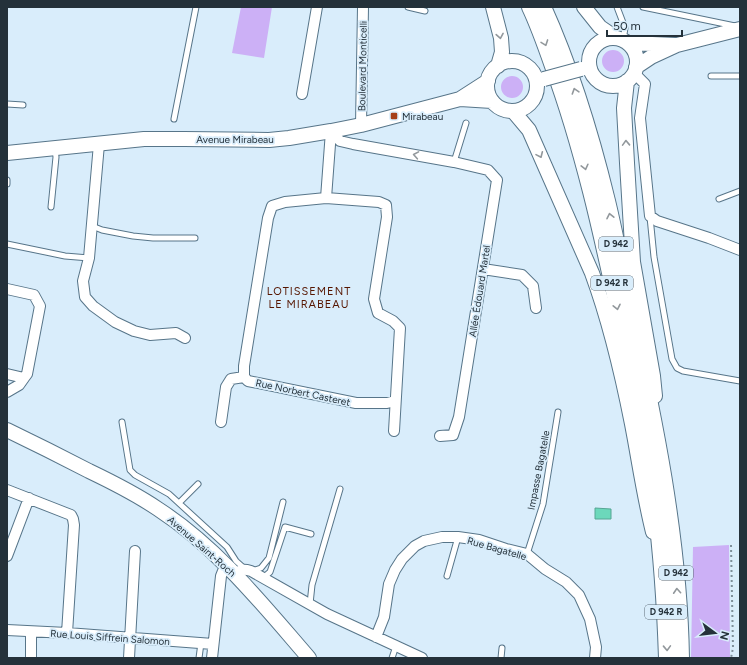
<svg xmlns="http://www.w3.org/2000/svg" width="747" height="665" font-family="Figtree,sans-serif">
	<style>
		.green { fill: #ccb0f6 }
		.water { fill: #6cd8bb; stroke: #56a694 }
		.lines { fill: none; stroke-linecap: round; stroke-linejoin: round }
		.service-casing { stroke: #577589; stroke-width: 7 }
		.minor-casing { stroke: #577589; stroke-width: 12 }
		.secondary-casing { stroke: #577589; stroke-width: 16 }
		.primary-casing { stroke: #577589; stroke-width: 18 }
		.path { stroke: #7e8f9a; stroke-width: 2; stroke-dasharray: 2 3; stroke-linecap: butt }
		.service { stroke: #fff; stroke-width: 5 }
		.minor { stroke: #fff; stroke-width: 10 }
		.secondary { stroke: #fff; stroke-width: 14 }
		.primary { stroke: #fff; stroke-width: 16 }
		.secondary-bridge-casing { stroke: #577589; stroke-width: 16; stroke-linecap: butt }
		.secondary-bridge { stroke: #fff; stroke-width: 14 }
		.oneway { stroke: #92989c }
		.poi-dot { fill: #a7411a; stroke: #d9edfb; stroke-width: 1.5 }
		.labels { text-anchor: middle; stroke-width: 3.5; stroke-linejoin: round; paint-order: stroke }
		.shield { fill: #d9edfb; stroke: #5a6974; stroke-width: 1 }
		.shield-label { font-size: 9px; font-weight: bold; fill: #24313a }
		.street-label { font-size: 10px; fill: #24313a; stroke: #d9edfb }
		.poi-label { font-size: 10px; fill: #24313a; stroke: #d9edfb; text-anchor: start }
		.neighbourhood-label { font-size: 11px; letter-spacing: 1px; fill: #561600; stroke: #d9edfb }
	</style>
	<rect width="100%" height="100%" fill="#d9edfb"/>
	<path class="green" d="M241 7H272L264 58 232 53Z
		M602 61a11 11 0 1 1 22 0a11 11 0 1 1-22 0Z
		M501 87a11 11 0 1 1 22 0a11 11 0 1 1-22 0Z
		M729 545 730 658H691L693 547Z"/>
	<path class="water" d="M595 508 611 509V519H595Z"/>
	<g class="lines">
		<g class="service-casing">
			<path id="service" d="M408 7 425 11
				M617 7 625 28 623 40
				M643 7 735 26
				M711 76H740
				M7 104 23 105
				M174 119 196 7
				M454 162 466 123
				M7 180V184
				M719 199 740 191
				M51 207 56 157 55 150
				M650 217 654 257 672 359 677 368 683 371 740 381
				M92 226 102 230 133 236 153 238H195
				M7 244 65 256 89 258
				M122 422 130 470 135 475 169 494 227 547 236 561 245 569
				M179 503 198 484
				M527 554 543 504 558 412
				M252 571 261 568 269 558 283 502
				M447 576 458 537
				M263 578 270 572 285 527 311 534
				M310 604 312 585 340 489
				M199 658 201 643
				M392 658 396 646
				M501 658 502 648"/>
		</g>
		<g class="minor-casing">
			<path id="minor" d="M634 73 645 84 640 118 650 216 657 221 709 238 740 250
				M302 94 317 7
				M361 125 363 7
				M331 131 340 141 353 144 454 162 488 170 497 180 459 417 453 435 440 436
				M99 144 89 258 83 281 85 297 93 306 115 322 134 331 150 335 176 333 185 338
				M326 198 331 131
				M483 269 522 275 533 286 536 308
				M7 289 34 295 40 306 27 374 24 378 7 374
				M7 392 19 385 24 378
				M221 422 226 387 231 379 244 377
				M394 431 400 328 393 321 378 313 374 299 387 217 386 205 379 202 326 198 285 202 272 206 268 218 244 366V377L248 381 356 403H387L395 401
				M7 490 71 515 73 519 74 525 67 633
				M7 556 29 498
				M235 574C241 569 244 569 251 571L327 614 422 658
				M7 630 67 633 213 644
				M31 632V658
				M376 637 384 617 389 584 395 570 402 559 415 546 424 541 442 537H458L479 540 506 549 527 554 545 569 566 582 579 595 590 619 596 647 595 658
				M129 658 135 551
				M212 658 221 576 223 571 227 566"/>
		</g>
		<g class="secondary-casing">
			<path id="secondary" d="M493 7 501 38 502 52 498 66
				M584 7 600 27 616 38
				M589 62a24 24 0 1 1 48 0a24 24 0 1 1-48 0Z
				M629 43 675 45
				M487 86a25 25 0 1 1 50 0a25 25 0 1 1-50 0Z
				M636 67 651 57 677 45 740 29
				M627 81 624 108 627 163 633 262 653 376 655 396
				M460 99 488 81
				M513 111 529 130 592 273C610 322 622 373 632 424 639 460 644 496 653 532
				M7 153 144 139H184L269 140 289 138 331 131 361 125 460 99 492 101
				M7 430C34 443 62 457 89 471 112 482 136 494 158 509 218 548 263 605 309 658"/>
		</g>
		<g class="primary-casing">
			<path id="primary" d="M530 7C539 26 546 46 553 66 583 148 602 234 620 319 631 373 643 427 652 481 661 539 665 599 667 658
				M543 7C571 69 591 135 607 201 615 234 621 267 628 300 654 418 679 537 681 658"/>
		</g>
		<path class="path" d="M731 545 733 648 731 658"/>
		<use href="#service" class="service"/>
		<use href="#minor" class="minor"/>
		<use href="#secondary" class="secondary"/>
		<use href="#primary" class="primary"/>
		<g class="secondary-bridge-casing">
			<path id="secondary-bridge" d="M544 79 581 69"/>
		</g>
		<use href="#secondary-bridge" class="secondary-bridge"/>
	</g>
	<defs><path id="oneway-chevron" d="M-2-3.5L2.5 0L-2 3.5" fill="none" stroke-width="1.6" stroke-linecap="round" stroke-linejoin="round"/></defs>
	<g class="oneway">
		<use href="#oneway-chevron" transform="translate(500 36) rotate(80)"/>
		<use href="#oneway-chevron" transform="translate(545 43) rotate(70)"/>
		<use href="#oneway-chevron" transform="translate(575 91) rotate(-108)"/>
		<use href="#oneway-chevron" transform="translate(626 143) rotate(-92)"/>
		<use href="#oneway-chevron" transform="translate(416 155) rotate(-170)"/>
		<use href="#oneway-chevron" transform="translate(540 155) rotate(66)"/>
		<use href="#oneway-chevron" transform="translate(585 167) rotate(76)"/>
		<use href="#oneway-chevron" transform="translate(610 216) rotate(-102)"/>
		<use href="#oneway-chevron" transform="translate(617 307) rotate(78)"/>
		<use href="#oneway-chevron" transform="translate(677 591) rotate(-94)"/>
		<use href="#oneway-chevron" transform="translate(667 648) rotate(88)"/>
	</g>
	<rect class="poi-dot" x="390" y="112" width="8" height="8" rx="2"/>
	<g class="labels">
		<g class="shield">
			<rect x="599" y="237" width="34" height="14" rx="3"/>
			<rect x="591" y="276" width="42" height="14" rx="3"/>
			<rect x="659" y="566" width="34" height="14" rx="3"/>
			<rect x="645" y="605" width="42" height="14" rx="3"/>
		</g>
		<g class="shield-label">
			<text x="616" y="247">D 942</text>
			<text x="612" y="286">D 942 R</text>
			<text x="676" y="576">D 942</text>
			<text x="666" y="615">D 942 R</text>
		</g>
		<g class="street-label">
			<text transform="translate(362 66) rotate(-89)" y="4">Boulevard Monticelli</text>
			<text x="235" y="143">Avenue Mirabeau</text>
			<text transform="translate(479 291) rotate(-81)" y="4">Allée Édouard Martel</text>
			<text transform="translate(303 392) rotate(12)" y="4">Rue Norbert Casteret</text>
			<text transform="translate(538 470) rotate(-79)" y="4">Impasse Bagatelle</text>
			<text transform="translate(202 546) rotate(41)" y="4">Avenue Saint-Roch</text>
			<text transform="translate(497 548) rotate(16)" y="4">Rue Bagatelle</text>
			<text transform="translate(110 637) rotate(4)" y="4">Rue Louis Siffrein Salomon</text>
		</g>
		<g class="poi-label">
			<text x="402" y="120">Mirabeau</text>
		</g>
		<g class="neighbourhood-label">
			<text x="309" y="295">LOTISSEMENT<tspan x="309" dy="13">LE MIRABEAU</tspan></text>
		</g>
	</g>
	<rect width="747" height="665" fill="none" stroke="#24313a" stroke-width="16"/>
	<g transform="translate(715 633) rotate(105)" stroke="#d9edfb" stroke-width="3" paint-order="stroke">
	<path d="M0-3L7 15L0 10L-7 15Z" fill="#24313a"/>
	<text y="-6" font-size="11" font-weight="bold" text-anchor="middle" fill="#24313a">N</text>
	</g>
	<path d="M607 30v6h75v-6" fill="none" stroke="#24313a" stroke-width="2"/>
	<text x="613" y="30" font-size="12" fill="#24313a" stroke="#d9edfb" stroke-width="3" paint-order="stroke">50 m</text>
</svg>
